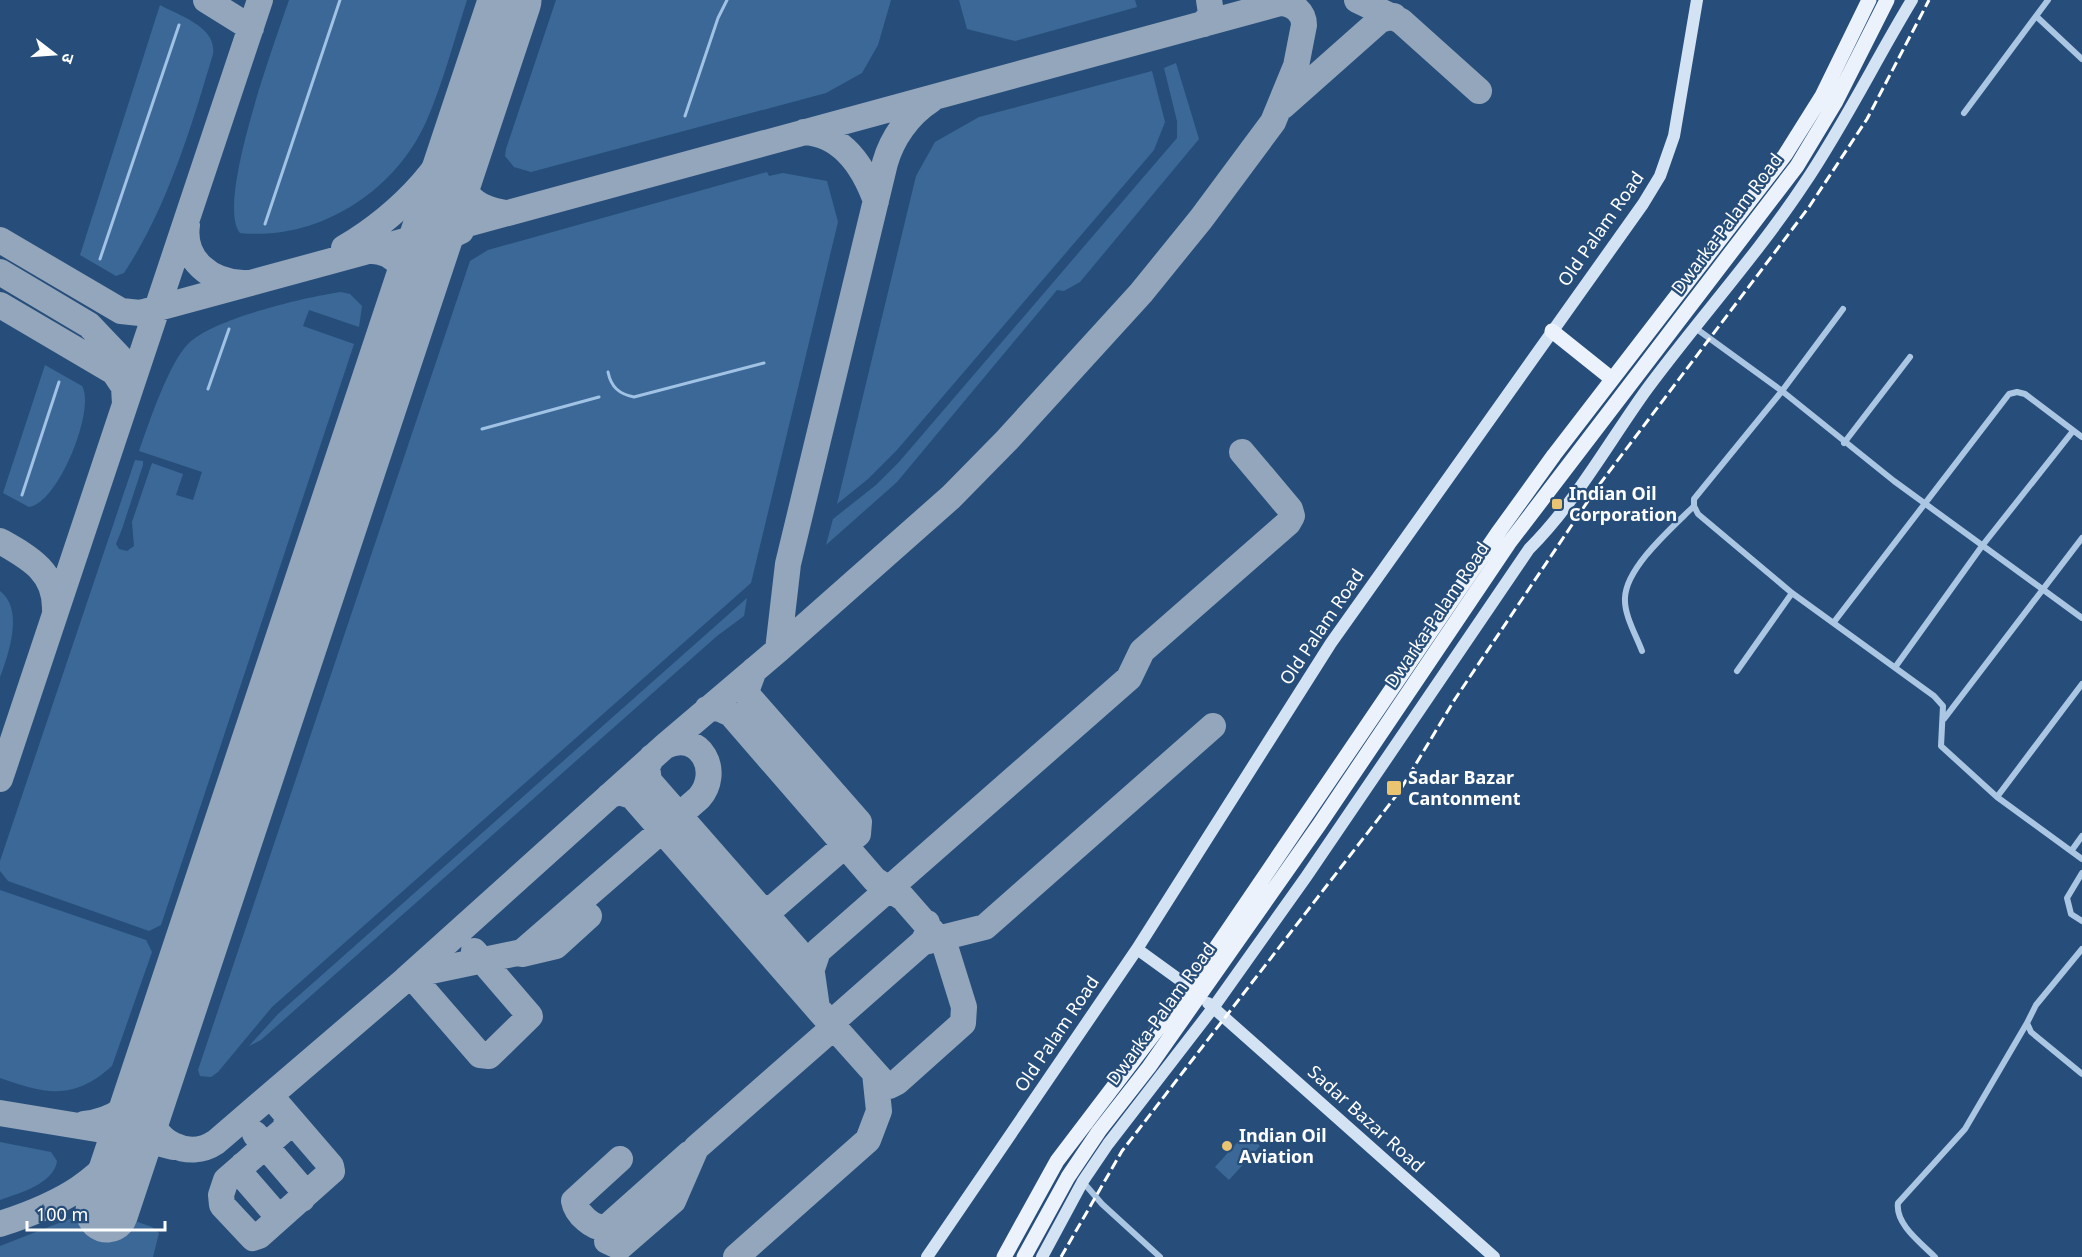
<svg xmlns="http://www.w3.org/2000/svg" width="2082" height="1257" font-family="'Noto Sans','Noto Sans Devanagari',sans-serif">
	<style>
		.green { fill: #3b6897 }
		.lines { fill: none; stroke-linecap: round; stroke-linejoin: round }
		.stream { stroke: #a0c2e4; stroke-width: 3 }
		.taxiway { stroke: #93a6bc; stroke-width: 26 }
		.runway { stroke: #93a6bc; stroke-width: 63 }
		.street { stroke: #abc6e3; stroke-width: 6 }
		.secondary { stroke: #d4e3f4; stroke-width: 12 }
		.primary { stroke: #ebf2fc; stroke-width: 15 }
		.rail { stroke: #fff; stroke-width: 3; stroke-dasharray: 10 4.5; stroke-linecap: butt }
		.poi-dot { fill: #ebc472; stroke: #274e7a; stroke-width: 2 }
		.labels { text-anchor: middle; stroke-width: 4.5; stroke-linejoin: round; paint-order: stroke }
		.street-label { font-size: 18px; fill: #fff; stroke: #274e7a }
		.poi-label { font-size: 18px; font-weight: bold; fill: #fff; stroke: #274e7a; text-anchor: start }
	</style>
	<rect width="100%" height="100%" fill="#274e7a"/>
	<path class="green" d="M289 0H467C454 40 443 83 426 122 394 193 317 241 240 233 215 203 276 39 289 0Z
		M556 0H891L878 45 862 73 826 93 531 172 514 167 505 156 506 149Z
		M959 0H1135L1137 7 1015 41 967 29Z
		M160 5C180 16 217 27 213 54 191 128 167 208 124 273L116 276 80 255Z
		M1176 63 1199 139 1080 282 1064 291 1057 290 897 482 826 545 833 519 876 485 899 462 1177 138V121L1164 68Z
		M1152 71 1165 122 1154 150 897 450 868 479 837 504 916 176 935 142 979 117Z
		M767 172 769 176 783 173 827 181 838 222 751 583 272 1007 218 1072 211 1077 200 1076 198 1070 470 261 488 250Z
		M341 292 350 294 362 306 359 327 309 310 303 326 354 344 161 925 149 931 8 881 0 871V861L135 460 143 461V465L122 529 116 544 119 549 127 551 134 546 132 522 152 463 183 474 176 495 193 500 202 472 139 451C149 423 169 362 189 343 215 318 306 297 341 292Z
		M45 365 82 386C96 409 58 504 29 507L3 493Z
		M0 591C24 609 9 653 0 677Z
		M747 598 744 616 717 636 261 1040 249 1046 278 1014Z
		M0 890 146 940 152 952 112 1066C73 1101 46 1094 0 1078Z
		M1246 1133 1260 1146 1229 1180 1215 1167Z
		M0 1142 51 1152 57 1161C54 1184 19 1193 0 1200Z
		M86 1204 152 1227 159 1233 153 1257H0V1246L82 1214Z"/>
	<g class="lines">
		<path class="stream" d="M685 116 718 18 727 0
			M265 224 340 0
			M100 259 179 25
			M608 372C611 387 619 394 634 397L764 363
			M208 389 229 329
			M482 429 599 397
			M22 495 59 382"/>
		<path class="taxiway" d="M206 0 251 28
			M1357 0 1401 21 1479 91
			M1204 24 1211 13 1209 0
			M1283 106 1380 20 1394 16
			M804 132C843 134 864 168 876 201
			M458 158C459 192 471 208 506 213
			M187 225C182 260 211 282 243 283
			M0 240 121 311 140 313 1291 0
			M344 248C406 211 447 163 477 98
			M365 251C400 248 412 278 409 307
			M0 272 89 325 128 366
			M417 282C428 260 437 241 461 231
			M0 305 114 372 124 387 125 404
			M0 541C30 558 56 572 55 610
			M778 650 788 564 885 163C892 138 909 114 931 100
			M754 670 747 689 749 697 859 822 858 834 775 906 767 909 757 905
			M652 757 647 767 649 781 811 966 817 1008 884 1083 889 1086 897 1082 963 1023 964 1007 945 946 903 898 875 880 731 714 718 708 707 709
			M0 779 260 0
			M609 796 619 792 632 796 817 1008
			M925 942 985 927 1213 726
			M522 954 556 946 589 916
			M812 969 818 951 1129 678 1142 651 1288 523 1292 516 1290 509 1242 452
			M412 975 522 952 699 798C722 772 701 730 665 746
			M405 980H415L480 1055 489 1056 530 1016 474 951
			M153 1076C150 1087 147 1098 148 1109 152 1142 188 1161 216 1142L405 980 665 746 778 650 951 497 1007 440 1141 293 1201 219 1273 122 1296 66 1304 25C1304 12 1293 3 1279 3
			M274 1093 275 1101 331 1166 332 1171 259 1236 253 1238 222 1205 221 1195 226 1180 286 1128 287 1117
			M0 1113 115 1132 173 1147
			M84 1124C115 1121 137 1103 151 1077
			M255 1134 303 1190 302 1199
			M620 1159 574 1201C576 1213 594 1231 607 1227L689 1154
			M243 1165 241 1170 242 1175 274 1212 279 1215 285 1213
			M0 1224C59 1205 107 1181 136 1124
			M607 1227V1241L620 1247 673 1201 696 1148 827 1033 839 1016 923 942 929 931 927 923
			M736 1257 868 1140 879 1111 875 1073"/>
		<path class="runway" d="M107 1211 510 0"/>
		<path class="street" d="M2036 16 2082 59
			M1964 113 2048 0
			M1843 309 1782 391 1894 481 2082 618
			M1694 327 1782 391 1694 499V506L1698 514 1792 593 1934 696 1943 706 1941 746 1997 797 2082 859
			M1844 443 1910 357
			M1834 622 2009 394 2017 392 2025 394 2082 437
			M1642 651C1636 635 1624 615 1625 598 1626 567 1673 527 1694 506
			M1896 666 1982 546 2073 431
			M1737 671 1792 593
			M1944 719 2082 538
			M1997 797 2082 684
			M2072 850 2082 836
			M2082 873 2067 898 2071 914 2082 921
			M2082 949 2036 1005 2027 1023 2031 1032 2082 1074
			M1083 1182 1102 1204 1160 1257
			M1935 1257C1921 1243 1895 1224 1898 1203L1965 1129 2027 1023"/>
		<path class="secondary" d="M1137 949 1195 991
			M1208 1003 1494 1257
			M927 1257 1137 949 1331 643 1643 204 1660 176 1674 136 1697 0
			M1042 1257 1083 1181 1108 1144 1213 1008 1306 877 1529 549C1576 502 1608 443 1647 389 1698 320 1757 255 1804 184 1844 125 1875 61 1912 0"/>
		<path class="primary" d="M1552 331 1612 379
			M1004 1257 1057 1161 1190 986 1497 534 1554 455 1785 155 1822 96 1869 0
			M1024 1257 1068 1177 1099 1131 1149 1067 1319 825 1509 543 1797 166 1835 103 1887 0"/>
		<path class="rail" d="M1061 1257 1122 1151 1399 792 1455 699 1596 489 1809 207 1867 119 1929 0"/>
	</g>
	<g class="poi-dot">
		<rect x="1551" y="498" width="12" height="12" rx="3"/>
		<rect x="1386" y="780" width="16" height="16" rx="3"/>
		<circle cx="1227" cy="1146" r="6"/>
	</g>
	<g class="labels">
		<g class="street-label">
			<text transform="translate(1727 224) rotate(-53)" y="6">Dwarka-Palam Road</text>
			<text transform="translate(1601 229) rotate(-55)" y="6">Old Palam Road</text>
			<text transform="translate(1437 615) rotate(-56)" y="6">Dwarka-Palam Road</text>
			<text transform="translate(1322 627) rotate(-56)" y="6">Old Palam Road</text>
			<text transform="translate(1161 1014) rotate(-54)" y="6">Dwarka-Palam Road</text>
			<text transform="translate(1057 1034) rotate(-56)" y="6">Old Palam Road</text>
			<text transform="translate(1366 1119) rotate(42)" y="6">Sadar Bazar Road</text>
		</g>
		<g class="poi-label">
			<text x="1569" y="500">Indian Oil<tspan x="1569" dy="21">Corporation</tspan></text>
			<text x="1408" y="784">Sadar Bazar<tspan x="1408" dy="21">Cantonment</tspan></text>
			<text x="1239" y="1142">Indian Oil<tspan x="1239" dy="21">Aviation</tspan></text>
		</g>
	</g>
	<g transform="translate(54 54) rotate(107)" stroke="#274e7a" stroke-width="4.5" paint-order="stroke">
	<path d="M0-4.5L10 22L0 15L-10 22Z" fill="#ffffff"/>
	<text y="-9" font-size="16" font-weight="bold" text-anchor="middle" fill="#ffffff">उ</text>
	</g>
	<path d="M27 1221v9h138v-9" fill="none" stroke="#ffffff" stroke-width="3"/>
	<text x="36" y="1221" font-size="18" fill="#ffffff" stroke="#274e7a" stroke-width="4.5" paint-order="stroke">100 m</text>
</svg>
